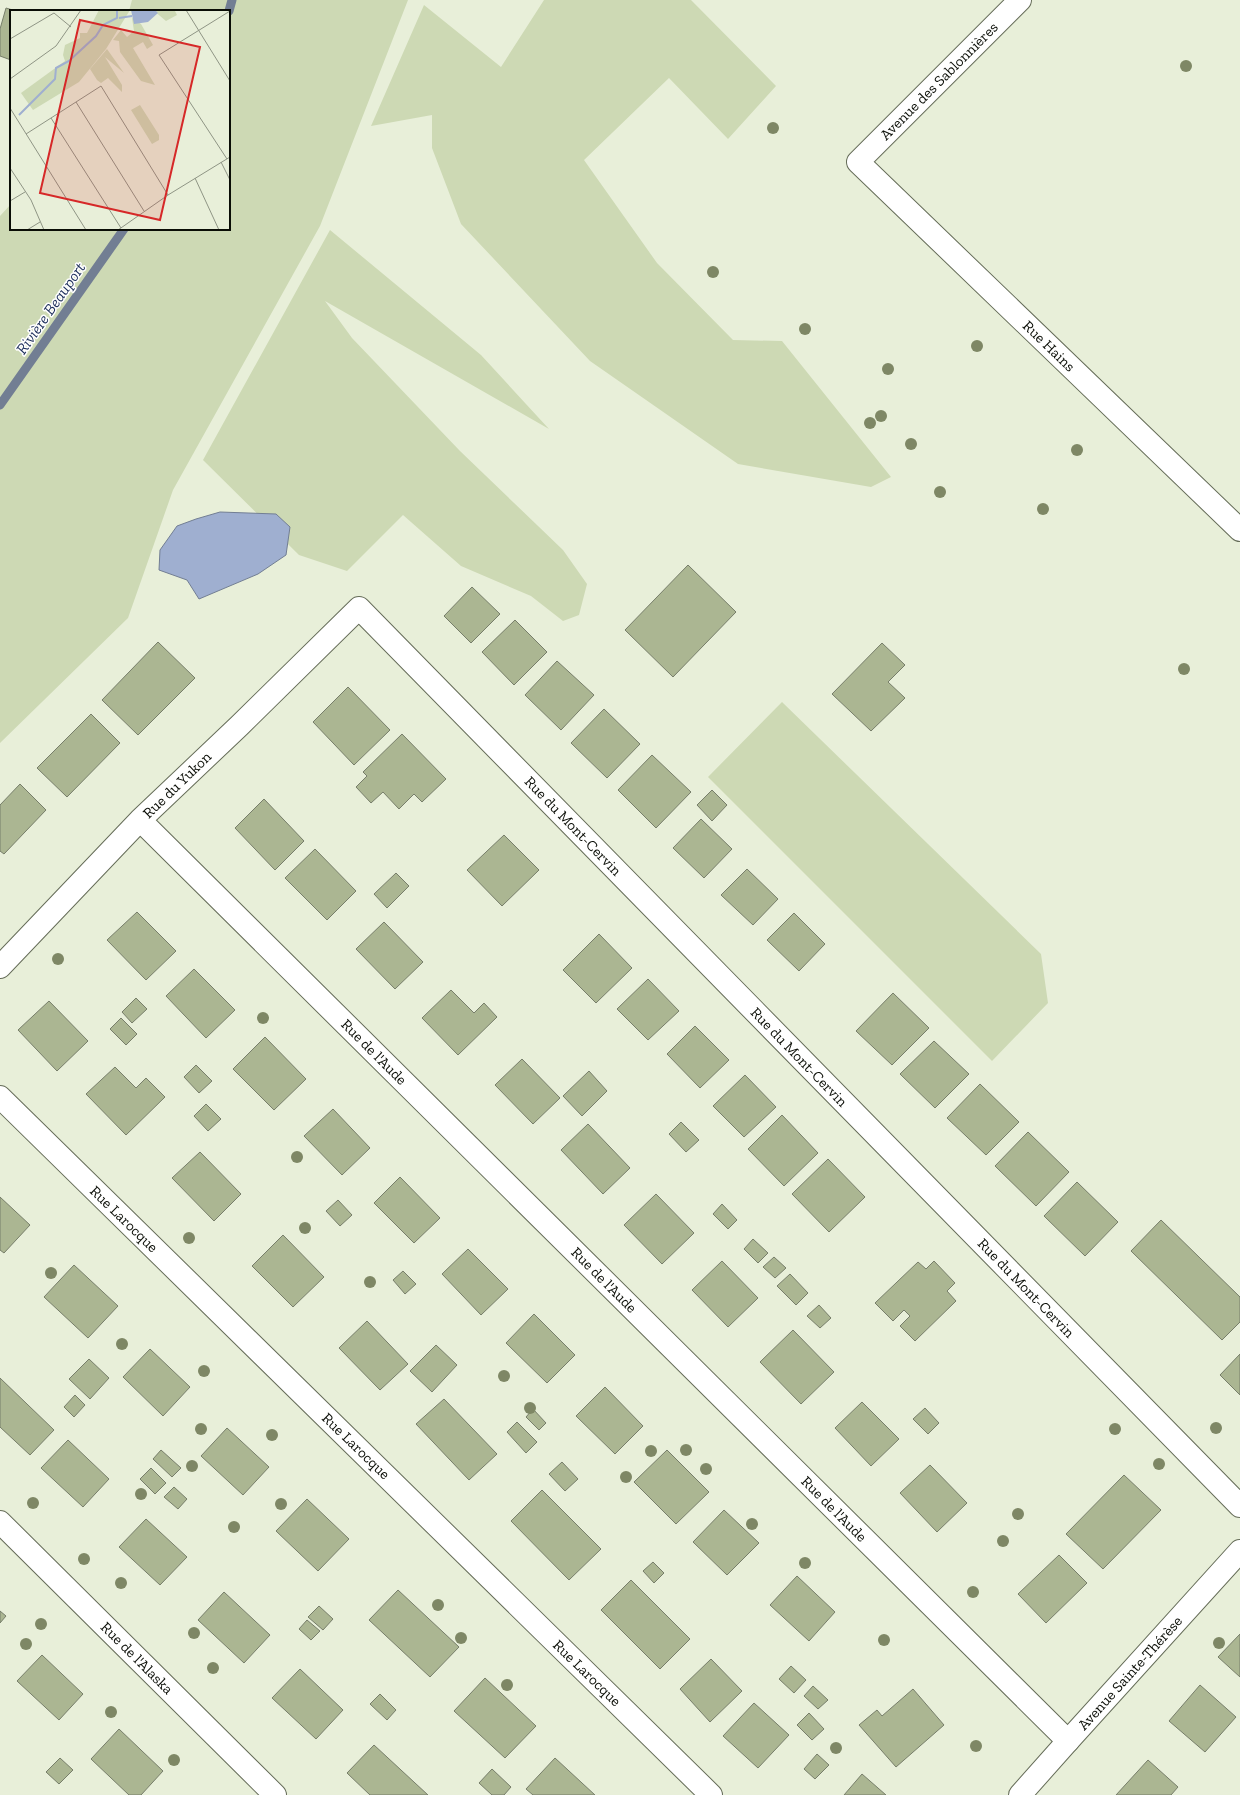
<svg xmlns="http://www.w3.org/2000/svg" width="1240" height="1795" font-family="'Zilla Slab',serif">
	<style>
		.green { fill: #cdd9b4 }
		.water { fill: #9fafd0; stroke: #727e93 }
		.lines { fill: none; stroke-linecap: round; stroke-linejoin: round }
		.stream { stroke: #727e93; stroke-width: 9 }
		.building { fill: #abb692; stroke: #777e6a }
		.minor-casing { stroke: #656c58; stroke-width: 24 }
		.tertiary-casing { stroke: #656c58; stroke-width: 24 }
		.minor { stroke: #fff; stroke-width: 22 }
		.tertiary { stroke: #fff; stroke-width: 22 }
		.tree { fill: #7e8765 }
		.labels { text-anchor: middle; stroke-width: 3; stroke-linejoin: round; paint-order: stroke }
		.street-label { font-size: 15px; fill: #0a0d06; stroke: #fff }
		.water-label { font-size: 16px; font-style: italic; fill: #1c2e5a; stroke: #fff }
		.inset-river { fill: none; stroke: #9fafd0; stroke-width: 2 }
		.inset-road { fill: none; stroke: #8f9585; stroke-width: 1 }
		.view { fill: #d62828; fill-opacity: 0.15; stroke: #d62828; stroke-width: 2 }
		.inset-edge { fill: none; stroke: #0a0d06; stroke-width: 2 }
	</style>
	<rect width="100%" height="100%" fill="#e8efd9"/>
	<path class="green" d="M132 0H408L320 226 173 490 128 618 0 743V216L11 204V229H229V11H129Z
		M544 0H691L776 86 728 139 669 78 584 160 657 263 733 340 782 341 891 477 871 487 738 464 590 361 461 224 432 148V115L371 126 424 5 501 67Z
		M330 230 481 355 549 429 325 301 352 338 460 451 563 550 587 584 579 615 563 621 531 596 461 566 403 515 347 571 299 555 203 460Z
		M782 702 1041 954 1048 1003 992 1061 708 777Z"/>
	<path class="water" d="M220 512 276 514 290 527 286 555 258 574 199 599 187 580 159 570 160 550 177 526 196 519Z"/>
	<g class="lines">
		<path class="stream" d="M229 11 232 0
			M0 405 124 229"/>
	</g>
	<path class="building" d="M6 8 16 11H11V60L0 56V29Z
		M688 565 736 612 673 677 625 630Z
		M472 587 500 614 471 643 444 616Z
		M515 620 547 652 514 685 482 652Z
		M158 642 195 678 138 735 102 700Z
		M882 643 905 665 888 682 905 698 871 731 832 694Z
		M557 661 594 695 561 730 525 695Z
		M348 687 390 730 354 765 313 722Z
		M604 709 640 744 607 778 571 743Z
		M91 714 120 743 67 797 37 768Z
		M402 734 446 779 422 802 414 794 399 809 383 792 371 803 356 787 367 776 363 772Z
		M652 755 691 792 656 828 618 790Z
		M20 784 46 810 4 854 0 851V805Z
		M712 790 727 805 712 821 697 805Z
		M264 799 304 841 275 870 235 828Z
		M701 819 732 849 704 878 673 848Z
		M504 835 539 870 502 906 467 870Z
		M315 849 356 891 327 920 285 878Z
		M747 869 778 899 753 925 721 895Z
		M396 873 409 886 387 908 374 894Z
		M137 912 176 951 146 980 107 940Z
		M794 913 825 944 799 971 767 940Z
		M384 922 423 962 395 989 356 949Z
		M599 934 632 968 596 1003 563 970Z
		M194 969 235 1010 206 1038 166 996Z
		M648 979 679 1011 648 1040 617 1009Z
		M451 990 474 1013 484 1003 497 1017 458 1055 422 1018Z
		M893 993 929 1028 892 1065 856 1031Z
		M136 998 147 1009 132 1023 122 1012Z
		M49 1001 88 1041 57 1071 18 1030Z
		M121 1018 137 1034 126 1045 110 1029Z
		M695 1026 729 1060 700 1088 667 1054Z
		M265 1037 306 1079 274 1110 233 1069Z
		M934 1041 969 1074 935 1108 900 1074Z
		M522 1059 560 1098 533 1124 495 1085Z
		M196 1065 212 1081 199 1093 184 1077Z
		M115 1067 136 1088 146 1078 165 1097 126 1135 86 1094Z
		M589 1071 607 1091 582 1116 563 1096Z
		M745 1075 776 1107 744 1137 713 1106Z
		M980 1084 1019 1122 986 1155 947 1118Z
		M206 1104 221 1119 208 1131 194 1116Z
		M333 1109 370 1148 342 1175 304 1136Z
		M782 1115 818 1153 784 1186 748 1149Z
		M681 1122 699 1140 686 1152 669 1134Z
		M588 1124 630 1168 603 1194 561 1150Z
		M1028 1132 1069 1172 1036 1206 995 1166Z
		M200 1152 241 1194 214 1221 172 1178Z
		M828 1159 865 1197 829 1232 792 1194Z
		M400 1177 440 1218 414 1243 374 1203Z
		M1077 1182 1118 1222 1085 1256 1044 1216Z
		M656 1194 694 1233 662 1264 624 1225Z
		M0 1197 30 1225 4 1253 0 1250Z
		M338 1200 352 1215 340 1226 326 1211Z
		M722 1204 737 1220 728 1229 713 1214Z
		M1161 1220 1240 1297V1322L1222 1340 1131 1251Z
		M283 1235 324 1277 293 1307 252 1266Z
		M753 1239 768 1253 758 1263 744 1249Z
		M468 1249 508 1289 481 1315 442 1274Z
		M774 1257 786 1268 775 1278 763 1267Z
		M722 1261 758 1298 728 1327 692 1290Z
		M934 1261 955 1283 947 1291 956 1301 915 1341 900 1326 910 1316 904 1310 893 1321 875 1303 918 1262 926 1269Z
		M74 1265 118 1306 88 1338 44 1297Z
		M403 1271 416 1284 405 1294 393 1280Z
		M790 1274 808 1293 796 1305 777 1286Z
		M819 1305 831 1318 820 1328 807 1316Z
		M534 1314 575 1355 547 1383 506 1343Z
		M367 1321 408 1364 380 1390 339 1348Z
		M793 1330 834 1372 801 1404 760 1362Z
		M436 1345 457 1365 432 1392 410 1371Z
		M150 1349 190 1387 163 1416 123 1377Z
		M1240 1354V1395L1220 1375Z
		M89 1359 109 1378 90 1399 69 1379Z
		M0 1378 54 1430 30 1455 0 1427Z
		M605 1387 643 1426 615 1454 576 1416Z
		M75 1395 85 1405 74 1417 64 1407Z
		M444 1399 497 1454 469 1480 416 1424Z
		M862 1402 899 1439 871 1466 835 1428Z
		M925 1408 939 1423 928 1434 913 1419Z
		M533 1409 546 1423 539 1430 526 1417Z
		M517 1422 537 1442 526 1453 507 1432Z
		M227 1428 269 1467 243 1495 201 1456Z
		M68 1440 109 1479 83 1507 41 1468Z
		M161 1450 181 1468 172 1477 153 1459Z
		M667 1450 709 1492 676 1524 634 1482Z
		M562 1462 578 1479 565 1491 549 1474Z
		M930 1465 967 1503 937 1532 900 1493Z
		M151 1468 166 1483 155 1494 140 1479Z
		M1124 1475 1161 1510 1103 1569 1066 1534Z
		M174 1487 187 1499 178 1509 164 1497Z
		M542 1490 601 1549 569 1580 511 1521Z
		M307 1499 349 1539 318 1571 276 1531Z
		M724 1510 759 1543 727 1575 693 1542Z
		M146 1519 187 1557 160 1585 119 1547Z
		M1059 1555 1087 1583 1046 1623 1018 1594Z
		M653 1562 664 1573 654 1583 643 1571Z
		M797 1576 835 1612 809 1641 770 1605Z
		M631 1580 690 1639 660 1669 601 1610Z
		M398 1590 459 1647 430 1677 369 1620Z
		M224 1592 270 1635 244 1663 198 1620Z
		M319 1606 333 1619 323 1630 308 1617Z
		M0 1611 6 1616 0 1623Z
		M307 1620 320 1631 311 1640 299 1629Z
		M1240 1634V1677L1218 1657Z
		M42 1655 83 1694 59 1720 17 1681Z
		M711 1659 742 1691 710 1722 680 1689Z
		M791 1666 806 1680 794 1693 779 1679Z
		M300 1669 343 1710 316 1739 272 1698Z
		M485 1678 536 1726 505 1758 454 1711Z
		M1200 1685 1236 1717 1205 1752 1169 1721Z
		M813 1686 828 1700 818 1709 804 1696Z
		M913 1689 944 1725 896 1767 859 1725 877 1710 882 1716Z
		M380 1694 396 1710 387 1720 370 1704Z
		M754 1703 789 1735 758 1768 723 1736Z
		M809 1713 824 1729 812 1740 797 1725Z
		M119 1729 163 1771 141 1795H129L91 1759Z
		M374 1745 428 1795H370L347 1773Z
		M817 1754 829 1765 815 1779 804 1769Z
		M60 1758 73 1770 59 1784 46 1772Z
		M555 1758 595 1795H533L526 1789Z
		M1148 1760 1178 1787 1171 1795H1116Z
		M492 1769 511 1787 504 1795H492L479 1783Z
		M862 1774 886 1795H844Z"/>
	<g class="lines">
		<g class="minor-casing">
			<path id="minor" d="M1020 0 858 162 1240 530
				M140 820 1068 1741
				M0 967 140 820 239 726 359 608 1240 1506
				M0 1097 711 1795
				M0 1522 275 1795"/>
		</g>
		<g class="tertiary-casing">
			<path id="tertiary" d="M1020 1795 1068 1741 1240 1551"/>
		</g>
		<use href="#minor" class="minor"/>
		<use href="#tertiary" class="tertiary"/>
	</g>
	<g class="tree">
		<circle cx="1186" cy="66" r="6"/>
		<circle cx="773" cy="128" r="6"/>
		<circle cx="713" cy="272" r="6"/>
		<circle cx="805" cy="329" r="6"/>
		<circle cx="977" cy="346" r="6"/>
		<circle cx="888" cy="369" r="6"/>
		<circle cx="881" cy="416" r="6"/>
		<circle cx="870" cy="423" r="6"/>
		<circle cx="911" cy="444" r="6"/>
		<circle cx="1077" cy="450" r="6"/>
		<circle cx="940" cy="492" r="6"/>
		<circle cx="1043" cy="509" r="6"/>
		<circle cx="1184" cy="669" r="6"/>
		<circle cx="58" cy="959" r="6"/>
		<circle cx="263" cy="1018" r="6"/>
		<circle cx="297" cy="1157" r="6"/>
		<circle cx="305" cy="1228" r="6"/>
		<circle cx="189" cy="1238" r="6"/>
		<circle cx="51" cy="1273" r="6"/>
		<circle cx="370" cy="1282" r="6"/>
		<circle cx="122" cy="1344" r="6"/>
		<circle cx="204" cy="1371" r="6"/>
		<circle cx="504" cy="1376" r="6"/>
		<circle cx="530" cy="1408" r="6"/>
		<circle cx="1216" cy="1428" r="6"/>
		<circle cx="201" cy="1429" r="6"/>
		<circle cx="1115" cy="1429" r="6"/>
		<circle cx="272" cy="1435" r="6"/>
		<circle cx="686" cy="1450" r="6"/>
		<circle cx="651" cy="1451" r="6"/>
		<circle cx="1159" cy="1464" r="6"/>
		<circle cx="192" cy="1466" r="6"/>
		<circle cx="706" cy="1469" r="6"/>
		<circle cx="626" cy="1477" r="6"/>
		<circle cx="141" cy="1494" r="6"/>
		<circle cx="33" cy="1503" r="6"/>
		<circle cx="281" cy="1504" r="6"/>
		<circle cx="1018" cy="1514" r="6"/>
		<circle cx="752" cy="1524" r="6"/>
		<circle cx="234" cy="1527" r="6"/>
		<circle cx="1003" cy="1541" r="6"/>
		<circle cx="84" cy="1559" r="6"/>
		<circle cx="805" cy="1563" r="6"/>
		<circle cx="121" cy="1583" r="6"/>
		<circle cx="973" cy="1592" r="6"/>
		<circle cx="438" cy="1605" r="6"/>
		<circle cx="41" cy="1624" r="6"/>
		<circle cx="194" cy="1633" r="6"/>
		<circle cx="461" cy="1638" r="6"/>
		<circle cx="884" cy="1640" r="6"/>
		<circle cx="1219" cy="1643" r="6"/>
		<circle cx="26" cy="1644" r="6"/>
		<circle cx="213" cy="1668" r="6"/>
		<circle cx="507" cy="1685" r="6"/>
		<circle cx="111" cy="1712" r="6"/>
		<circle cx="976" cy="1746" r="6"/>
		<circle cx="836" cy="1748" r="6"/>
		<circle cx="174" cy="1760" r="6"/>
	</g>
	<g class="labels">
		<g class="street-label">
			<text transform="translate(939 81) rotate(-45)" y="5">Avenue des Sablonnières</text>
			<text transform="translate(1049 346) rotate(44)" y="5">Rue Hains</text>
			<text transform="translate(177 785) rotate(-44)" y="5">Rue du Yukon</text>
			<text transform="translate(573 826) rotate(46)" y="5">Rue du Mont-Cervin</text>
			<text transform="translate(374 1052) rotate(45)" y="5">Rue de l'Aude</text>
			<text transform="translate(799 1057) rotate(46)" y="5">Rue du Mont-Cervin</text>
			<text transform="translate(124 1219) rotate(44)" y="5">Rue Larocque</text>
			<text transform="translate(604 1280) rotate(45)" y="5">Rue de l'Aude</text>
			<text transform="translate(1026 1288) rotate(46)" y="5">Rue du Mont-Cervin</text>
			<text transform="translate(356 1446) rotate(44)" y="5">Rue Larocque</text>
			<text transform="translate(834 1509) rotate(45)" y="5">Rue de l'Aude</text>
			<text transform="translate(137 1658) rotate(45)" y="5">Rue de l'Alaska</text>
			<text transform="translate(587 1673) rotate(44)" y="5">Rue Larocque</text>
			<text transform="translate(1130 1673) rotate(-48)" y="5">Avenue Sainte-Thérèse</text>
		</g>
		<g class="water-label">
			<text transform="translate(50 308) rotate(-55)" y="6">Rivière Beauport</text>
		</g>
	</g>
	<g transform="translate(10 10)">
		<rect width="220" height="220" fill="#e8efd9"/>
		<path d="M89 0H120L96 39 69 72 23 100 11 83 55 51 53 45 55 35 70 28V23H77ZM143 0H168L165 1 167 5 156 11ZM122 8 131 14 143 35 137 39 133 32 123 38 145 75 131 71 110 42 109 31 103 30 111 20 117 27 124 21ZM97 39 114 63 95 47 112 75V82L98 68 91 73 87 70 80 59ZM130 95 149 125V130L142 134 121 100Z" fill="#cdd9b4"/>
		<path d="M121 0H145L148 3 138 12 124 14Z" fill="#9fafd0"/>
		<path class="inset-river" d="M109 8 122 6M9 105 45 69 46 58 59 51 86 26 93 15 107 8V0"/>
		<path class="inset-road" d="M176 0 220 71M0 29 44 3 61 17M0 69 46 36 71 0M66 92 134 201M0 98 76 220M41 108 111 218M16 124 91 76 158 185M217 149 149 45 220 1M211 152 220 170M0 158 21 190 34 220M185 168 209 220M0 191 15 182M17 220 30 212M108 220 158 185 220 147"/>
		<path class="view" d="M70 10 190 37 150 210 30 183Z"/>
		<rect width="220" height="220" class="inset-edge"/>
	</g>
</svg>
